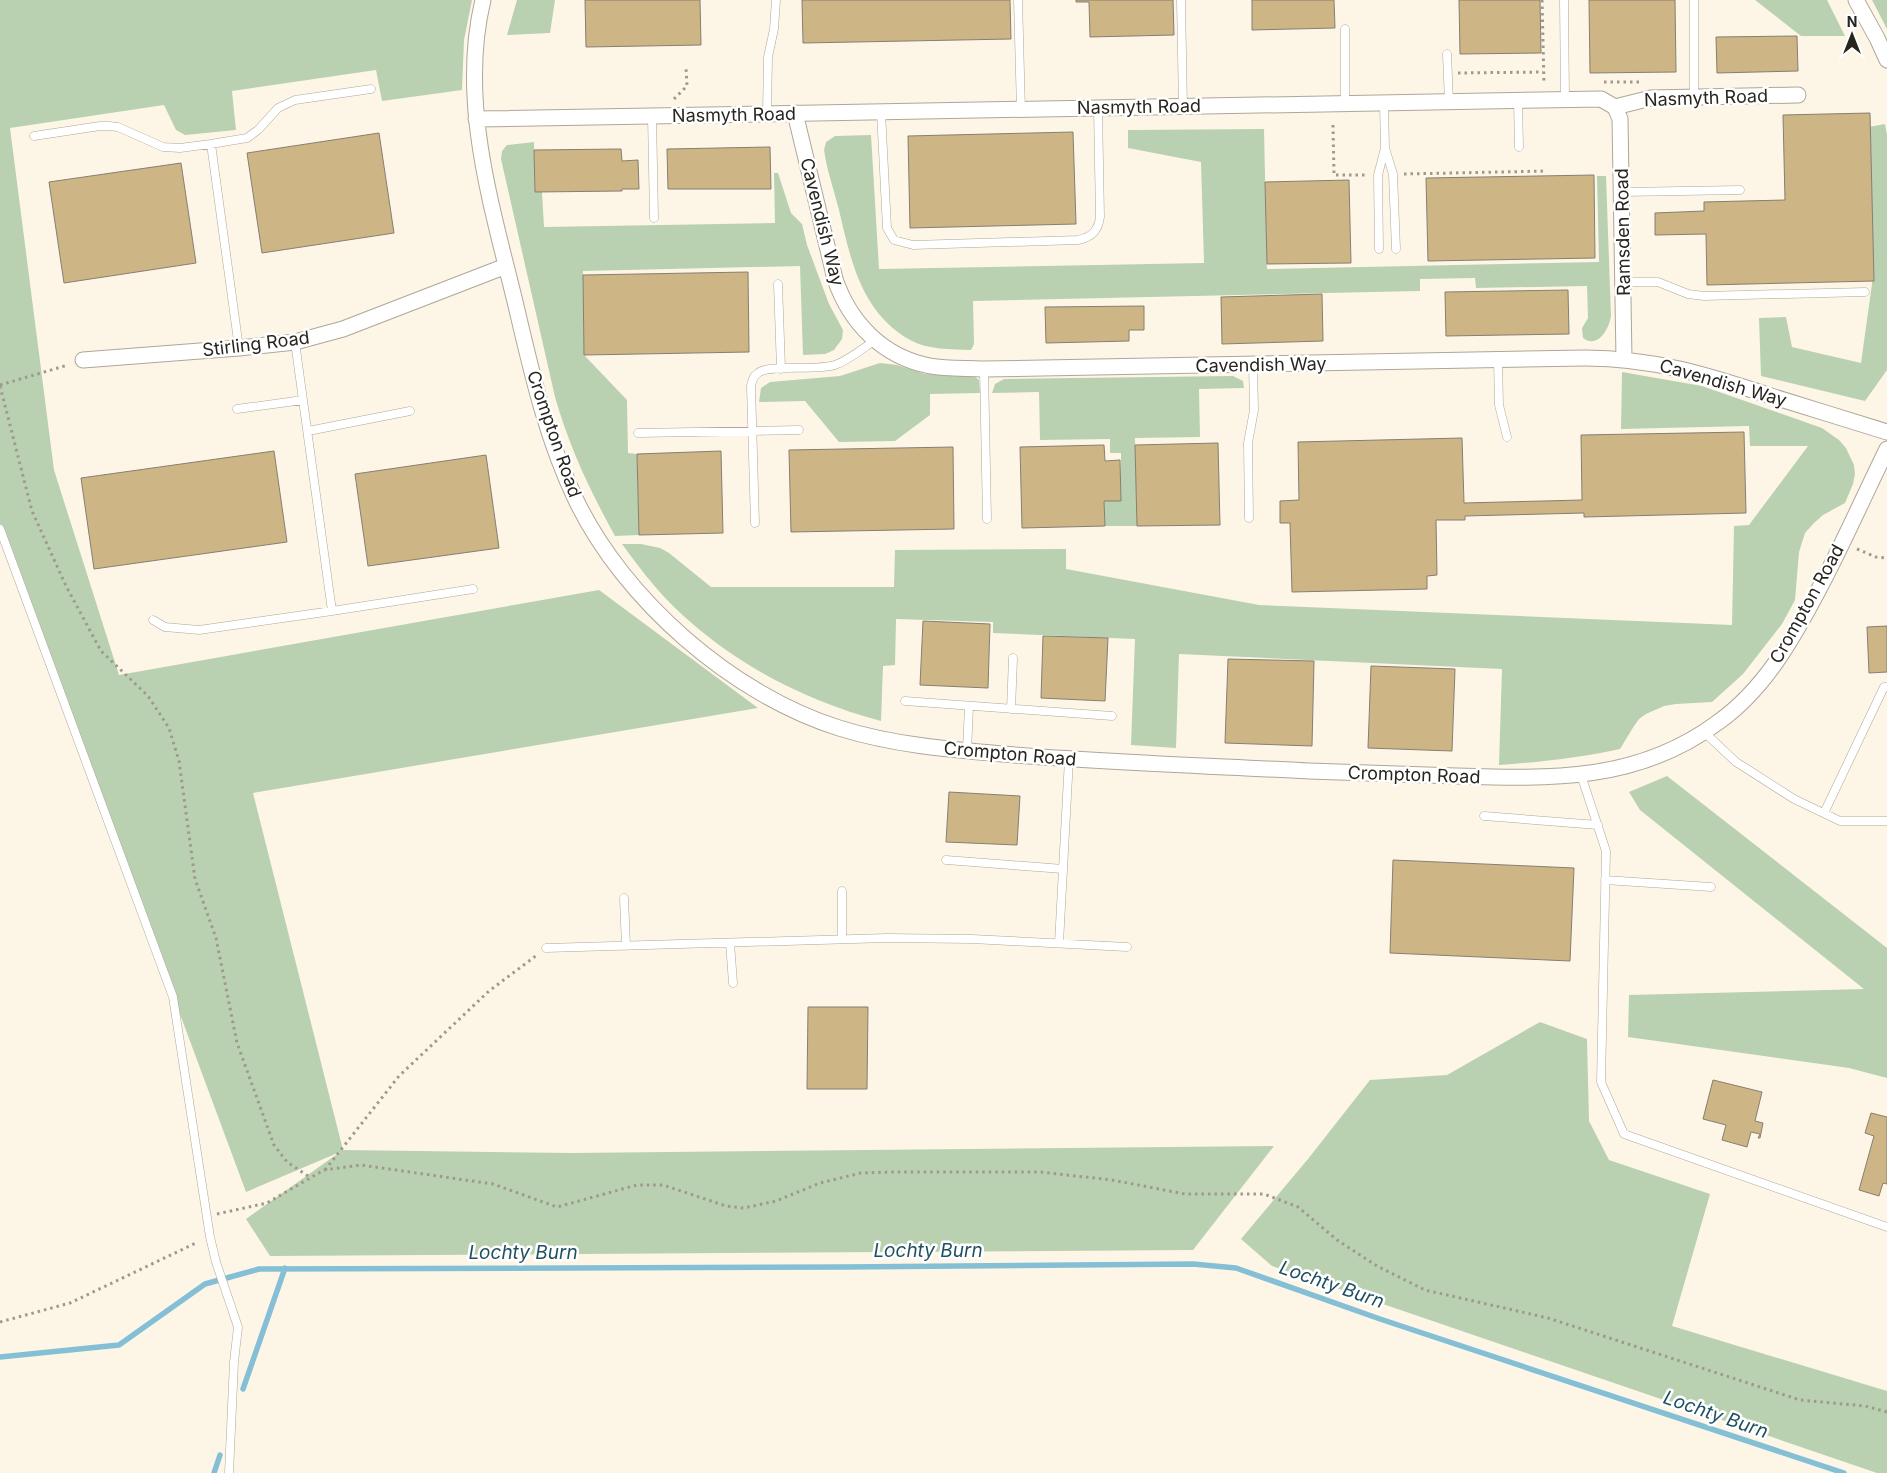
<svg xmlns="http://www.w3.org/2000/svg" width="1887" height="1473" font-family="Inter,sans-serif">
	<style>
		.green { fill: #b9d1b0 }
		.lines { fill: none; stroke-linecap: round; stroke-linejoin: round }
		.stream { stroke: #84bfd6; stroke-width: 5.5 }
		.building { fill: #cdb585; stroke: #867f72 }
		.lane-casing { stroke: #aea799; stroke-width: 9 }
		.street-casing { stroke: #aea799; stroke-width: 17 }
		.path { stroke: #9e998e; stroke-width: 3; stroke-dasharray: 2.5 4; stroke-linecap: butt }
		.lane { stroke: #fff; stroke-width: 8 }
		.street { stroke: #fff; stroke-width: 15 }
		.labels { text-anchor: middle; stroke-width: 5; stroke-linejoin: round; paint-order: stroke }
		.street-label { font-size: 18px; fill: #27251f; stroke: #fff }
		.water-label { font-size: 19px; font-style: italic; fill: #1f5061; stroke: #fff }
	</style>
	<rect width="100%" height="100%" fill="#fdf6e7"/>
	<path class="green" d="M0 0H472L464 40 462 90 382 101 376 70 232 91 236 130 185 135 176 130 164 105 10 128 54 470 119 675 599 590 758 708 253 793 343 1150 572 1153 1274 1146 1193 1250 270 1256 246 1219 340 1152 246 1192 0 529Z
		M517 0H555L550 33 507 35Z
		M1755 0H1827L1845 36H1801Z
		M1872 0H1887V29Z
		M1885 124 1887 135V370L1865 401 1761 376 1759 318 1786 317 1792 347 1861 363 1872 284 1869 127Z
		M1264 129 1267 269 1599 262 1597 176H1606L1611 316C1609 329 1598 349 1583 338L1582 328 1588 318 1587 286 1476 288 1475 278 1420 279V291L973 301 974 344 971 350C951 349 928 350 910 340 861 312 851 261 839 210 834 190 827 171 824 150L826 142 835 136 871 135 879 269 1204 263 1201 162 1128 148V130Z
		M534 142 535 192H542L544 227 775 223 774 173H778L791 213 802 224 807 245 829 304 843 330 842 339 834 350 825 354 803 355 800 266 583 271 584 355 627 400 628 453 637 454 639 535 615 536C590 491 569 446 555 397L501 159 502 151 507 145Z
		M880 363 897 365 925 374 974 376 979 380 980 393 930 394V415L895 441 839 442 805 401 759 402 761 388 770 382 840 376Z
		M1622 372 1702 386 1822 428 1839 440 1846 448 1854 465 1855 474 1853 484 1845 503 1823 515 1814 523 1805 533 1799 552 1795 600 1782 624 1743 674 1712 702 1676 704 1664 706 1646 714 1639 719 1634 726 1620 749C1580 758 1540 762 1499 765L1502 669 1179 654 1176 748 1131 745 1135 639 993 633V622L896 619 895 665 883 666 881 721C802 700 732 663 673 606 654 587 638 566 622 544H641L660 548 669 553 711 587H894L895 550 1066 549V569L1259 605 1732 625 1734 526 1749 525 1808 446H1750L1749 426 1621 429Z
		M1233 376 1243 381 1244 388 1199 389 1200 437 1135 438 1137 526H1105L1104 501H1121V453H1110V439L1040 440 1039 392 992 393 995 384 1004 379Z
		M1667 776 1887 948V1078L1849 1068 1628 1037 1629 995 1864 989 1640 810 1629 792Z
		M1540 1022 1587 1039 1589 1121 1609 1160 1710 1194 1672 1326 1887 1391V1473H1877L1272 1266 1241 1239 1308 1159 1370 1080 1447 1075Z"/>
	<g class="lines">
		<path class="stream" d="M0 1357 119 1345 205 1284 259 1269 843 1267 1193 1264 1236 1268 1380 1319 1844 1473
			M243 1389 285 1268
			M214 1473 220 1455"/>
	</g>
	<path class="building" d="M585 0H700L701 45 586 47Z
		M802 0H1010L1011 39 803 43Z
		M1076 0H1173L1174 35 1090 37 1089 2H1076Z
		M1252 0H1334L1335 28 1252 30Z
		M1459 0H1540L1541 53 1460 54Z
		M1589 0H1675L1676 72 1590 73Z
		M1797 36 1798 71 1717 73 1716 37Z
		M1870 113 1874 281 1707 285 1706 234 1655 235V213L1704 211V202L1785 200 1783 115Z
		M1073 132 1076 224 910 228 908 136Z
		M379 133 394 233 262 253 247 153Z
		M770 147 771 189H668L667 149Z
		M621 149 622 161 638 160 639 189H622V191L535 192 534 150Z
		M181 163 196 263 64 283 49 182Z
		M1594 175 1595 258 1428 261 1426 178Z
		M1349 180 1351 263 1267 264 1265 182Z
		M748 272 749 352 584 355 583 275Z
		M1568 290 1569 334 1446 336 1445 292Z
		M1322 294 1323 341 1222 344 1221 297Z
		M1144 306V330H1129V341L1046 343 1045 307Z
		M1744 432 1746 513 1584 517V513L1465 516V520H1436L1437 575 1427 576V589L1292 592 1290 523H1280V501L1299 500 1298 442 1462 438 1464 503 1582 500 1581 435Z
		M1218 443 1220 525 1137 526 1135 445Z
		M1104 445 1105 461 1120 460 1121 501H1104L1105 526 1022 528 1020 447Z
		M953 447 954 529 791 532 789 450Z
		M274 451 287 542 94 569 81 478Z
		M721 451 723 533 639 535 637 454Z
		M486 455 499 548 368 566 355 474Z
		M923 621 990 624 988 688 920 685Z
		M1887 626V672L1869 673 1867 627Z
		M1043 636 1108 638 1105 701 1041 698Z
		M1228 659 1314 661 1312 746 1225 743Z
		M1371 666 1455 669 1452 751 1368 748Z
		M949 792 1020 796 1017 845 946 842Z
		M1393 860 1574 868 1570 961 1390 953Z
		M808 1007H868L867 1089H807Z
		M1713 1080 1762 1092 1755 1121 1763 1123 1760 1138H1758L1760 1134 1751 1132 1747 1147 1722 1140 1726 1125 1703 1119Z
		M1871 1113 1887 1117V1184L1883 1183 1879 1196 1859 1190 1874 1136 1865 1133Z"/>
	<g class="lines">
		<g class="lane-casing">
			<path id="lane" d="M1018 0 1021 110
				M1181 0 1183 107
				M1564 0 1565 100
				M1694 0V97
				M1345 29V104
				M1447 54 1449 102
				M1518 101 1519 147
				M1384 103 1385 148 1393 174 1396 249
				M881 112 887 228 894 240 913 245 1078 240C1092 237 1098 231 1100 217L1098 108
				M767 114 768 57 774 29 776 0
				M652 116 654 218
				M34 136 100 126H109L118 127 163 147 180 148 211 144 247 138 258 130 278 108 295 100 371 89
				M211 144 239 348
				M1623 192 1740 190
				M1379 249 1378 175 1385 148
				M1624 282H1658L1688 294 1704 296 1865 292
				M778 284 781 369
				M295 342 332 611
				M1498 360 1499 405 1507 437
				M984 369 987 519
				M237 409 303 400
				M308 431 410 411
				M638 433 799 430
				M1249 518 1248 443 1254 410 1253 365
				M755 523 751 386C752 381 753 376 758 373 768 364 818 371 835 365 849 360 862 349 875 340
				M0 529 173 997 210 1237 216 1262 238 1327 234 1362 229 1473
				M153 620 165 627 199 630 332 611 473 589
				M905 701 1112 716
				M1011 709 1013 658
				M1704 732 1736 762 1794 799 1840 821H1887
				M967 751 969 706
				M1581 775 1606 851 1601 1082 1624 1134 1887 1227
				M1824 813 1884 687H1887
				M1484 816 1598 825
				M946 860 1063 869
				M1605 880 1711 887
				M842 891V939
				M624 898 626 946
				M730 943 733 983
				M1059 943 1069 759
				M546 948 887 938 972 939 1127 947"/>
		</g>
		<g class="street-casing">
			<path id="street" d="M483 0C458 103 493 209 517 310 532 374 547 440 576 500 624 600 733 695 839 728 896 746 956 750 1015 755 1113 763 1211 766 1309 771 1358 773 1407 774 1456 776 1550 779 1637 782 1717 723 1764 690 1792 640 1818 591 1843 544 1864 496 1887 449
				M1856 0 1877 38 1887 60
				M1615 107 1651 98 1798 95
				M795 113 835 279C850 323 883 357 930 366 947 369 966 368 984 369L1585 358C1655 358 1710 376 1774 397 1812 409 1849 420 1887 432
				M476 119 1601 99 1615 107 1620 119 1624 359
				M83 360 239 348 295 342 343 329 506 266"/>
		</g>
		<path class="path" d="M1542 0 1544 84
			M1458 73 1543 72
			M1604 82H1643
			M674 99 687 86 686 68
			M1333 125 1334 175H1366
			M1404 174 1547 171
			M0 385 68 365
			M0 386 32 511 66 586 101 651 148 696 169 728 179 761 195 879 216 938 237 1043 274 1145 287 1162 311 1178
			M1857 549 1876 557 1887 558
			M325 1170 399 1076 489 991 537 955
			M217 1214 267 1203 324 1170 361 1165 493 1184 557 1207 637 1185H663L726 1206 744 1208 776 1201 820 1183 861 1173 891 1172H1040L1112 1180 1185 1194H1264L1298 1207 1337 1240 1377 1266 1425 1290 1548 1318 1800 1400 1865 1406 1887 1412
			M0 1322 70 1303 198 1242"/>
		<use href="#lane" class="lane"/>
		<use href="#street" class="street"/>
	</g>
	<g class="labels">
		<g class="street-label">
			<text transform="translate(1706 98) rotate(-2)" y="6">Nasmyth Road</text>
			<text transform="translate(1139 107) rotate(-1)" y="6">Nasmyth Road</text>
			<text transform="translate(734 115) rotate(-1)" y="6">Nasmyth Road</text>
			<text transform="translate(822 222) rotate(76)" y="6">Cavendish Way</text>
			<text transform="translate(1623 232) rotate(-91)" y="6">Ramsden Road</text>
			<text transform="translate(256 344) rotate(-7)" y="6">Stirling Road</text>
			<text transform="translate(1261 365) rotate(-1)" y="6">Cavendish Way</text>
			<text transform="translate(1723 383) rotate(16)" y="6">Cavendish Way</text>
			<text transform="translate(554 434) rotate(71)" y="6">Crompton Road</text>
			<text transform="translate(1807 604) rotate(-61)" y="6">Crompton Road</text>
			<text transform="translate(1010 754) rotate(5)" y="6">Crompton Road</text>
			<text transform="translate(1414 775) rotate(2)" y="6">Crompton Road</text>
		</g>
		<g class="water-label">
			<text x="928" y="1257">Lochty Burn</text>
			<text x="523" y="1259">Lochty Burn</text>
			<text transform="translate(1332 1284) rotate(19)" y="7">Lochty Burn</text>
			<text transform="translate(1716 1414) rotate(19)" y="7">Lochty Burn</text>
		</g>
	</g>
	<g transform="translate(1852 35)" stroke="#ffffff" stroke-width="4" paint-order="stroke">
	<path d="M0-4L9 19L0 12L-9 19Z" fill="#27251f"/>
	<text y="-8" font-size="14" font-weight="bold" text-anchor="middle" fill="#27251f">N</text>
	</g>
</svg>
